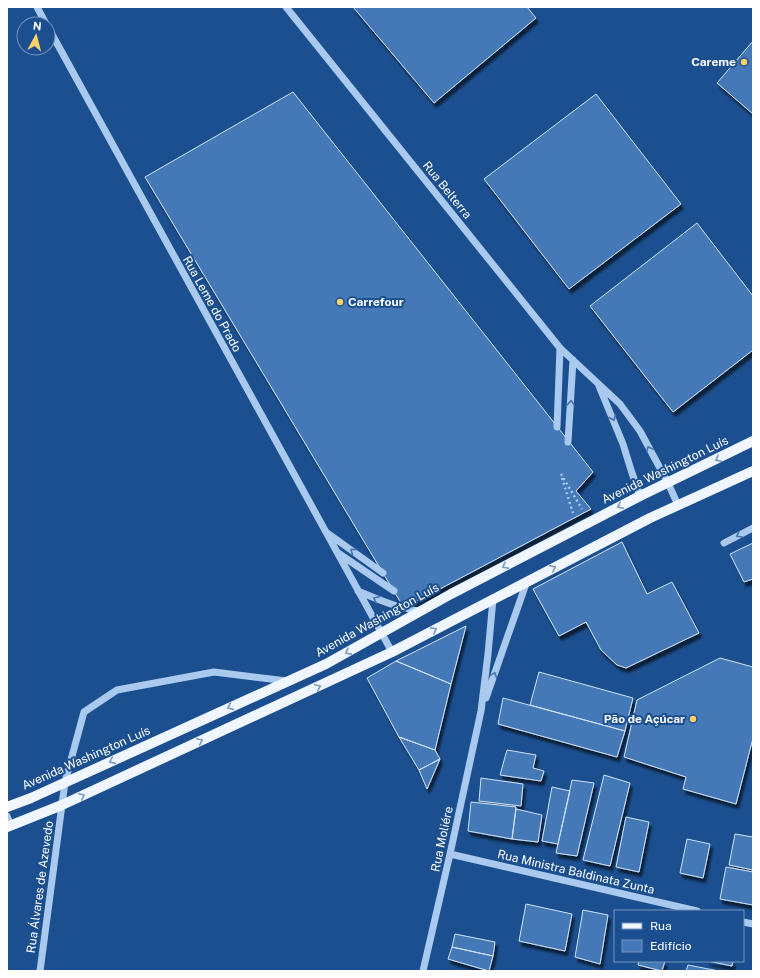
<svg xmlns="http://www.w3.org/2000/svg" width="760" height="978" font-family="'Public Sans',sans-serif">
	<style>
		.building { fill: #4478b7; stroke: #cfe3fa; filter: url(#shadow) }
		.lines { fill: none; stroke-linecap: round; stroke-linejoin: round }
		.path { stroke: #a9c9ee; stroke-width: 2.5; stroke-dasharray: 2 3; stroke-linecap: butt }
		.minor { stroke: #a9c9ee; stroke-width: 7 }
		.major { stroke: #f0f6ff; stroke-width: 10 }
		.oneway { stroke: #4674ac }
		.oneway2 { stroke: #7b9ac1 }
		.poi-dot { fill: #ffd166; stroke: #1b4f8f; stroke-width: 1.5 }
		.labels { text-anchor: middle; stroke-width: 4; stroke-linejoin: round; paint-order: stroke }
		.poi-label { font-size: 12px; font-weight: bold; fill: #fff; stroke: #1b4f8f; text-anchor: end }
		.street-label { font-size: 12px; fill: #fff; stroke: #1b4f8f }
	</style>
	<defs>
		<filter id="shadow"><feDropShadow dx="2.5" dy="4.5" stdDeviation="1" flood-color="#0009"/></filter>
	</defs>
	<rect width="100%" height="100%" fill="#1b4f8f"/>
	<path class="building" d="M353 7H527L536 18 434 103Z
		M753 41V114L717 83Z
		M293 92 593 472 576 491 591 509 404 608 145 177Z
		M596 94 681 204 569 289 484 179Z
		M697 223 753 296V350L673 412 590 306Z
		M622 542 647 594 672 582 699 633 626 668 617 665 601 650 586 622 559 636 533 589Z
		M753 543V579L744 582 730 554Z
		M466 626 451 684 396 661Z
		M720 658 753 667V738L736 804 683 789 686 777 624 757 637 700Z
		M396 661 451 684 435 750 399 737 367 678Z
		M539 672 633 698 625 731 530 705Z
		M503 698 625 731 617 757 498 724Z
		M399 737 435 750 440 759 419 770Z
		M507 750 536 755 533 768 544 771 541 781 500 775Z
		M440 759 427 789 419 770Z
		M604 775 630 783 610 866 583 860Z
		M481 778 523 784 521 806 479 801Z
		M572 780 594 783 577 856 556 853Z
		M552 787 570 791 558 844 542 841Z
		M471 802 516 807 512 839 468 831Z
		M516 809 542 815 538 842 512 839Z
		M626 817 649 822 639 872 616 867Z
		M735 834 753 837V870L729 865Z
		M687 839 710 844 703 878 680 873Z
		M726 867 753 872V905L720 899Z
		M526 904 572 914 565 951 519 941Z
		M583 910 608 915 600 964 575 957Z
		M455 934 495 942 493 956 452 947Z
		M452 947 493 956 489 971 448 959Z
		M639 961H665L662 971 638 965Z
		M707 961H733L732 966Z
		M688 965 719 971H686Z"/>
	<g class="lines">
		<path class="path" d="M561 474 582 509
			M562 478 573 513"/>
		<path class="minor" d="M37 7 46 24
			M286 7 560 348 620 404 640 431 668 483 678 505
			M48 27 392 652
			M599 386 623 444 631 470 640 496
			M557 427 560 348
			M568 442 573 360
			M326 532 383 573
			M724 543 753 528
			M338 553 394 591
			M358 591C379 600 398 608 420 611
			M486 698 527 581
			M7 816 11 826
			M450 854 697 911
			M743 922 753 924
			M40 971 65 782 84 712 117 690 214 672 287 681
			M423 971 450 854 481 711 488 654 493 599"/>
		<path class="major" d="M7 807 31 798 326 664 451 594 640 496 753 441
			M7 827 62 805 392 652 650 518 753 471"/>
	</g>
	<defs><path id="oneway-chevron" d="M-2-3.5L2.5 0L-2 3.5" fill="none" stroke-width="1.6" stroke-linecap="round" stroke-linejoin="round"/></defs>
	<g class="oneway">
		<use href="#oneway-chevron" transform="translate(571 403) rotate(-87)"/>
		<use href="#oneway-chevron" transform="translate(613 418) rotate(67)"/>
		<use href="#oneway-chevron" transform="translate(649 449) rotate(-118)"/>
		<use href="#oneway-chevron" transform="translate(739 535) rotate(152)"/>
		<use href="#oneway-chevron" transform="translate(353 551) rotate(-144)"/>
		<use href="#oneway-chevron" transform="translate(376 599) rotate(-155)"/>
		<use href="#oneway-chevron" transform="translate(494 675) rotate(-70)"/>
	</g>
	<g class="oneway2">
		<use href="#oneway-chevron" transform="translate(718 459) rotate(154)"/>
		<use href="#oneway-chevron" transform="translate(620 506) rotate(153)"/>
		<use href="#oneway-chevron" transform="translate(505 566) rotate(152)"/>
		<use href="#oneway-chevron" transform="translate(553 568) rotate(-27)"/>
		<use href="#oneway-chevron" transform="translate(434 630) rotate(-28)"/>
		<use href="#oneway-chevron" transform="translate(348 652) rotate(151)"/>
		<use href="#oneway-chevron" transform="translate(318 687) rotate(-25)"/>
		<use href="#oneway-chevron" transform="translate(230 707) rotate(156)"/>
		<use href="#oneway-chevron" transform="translate(200 741) rotate(-25)"/>
		<use href="#oneway-chevron" transform="translate(112 761) rotate(156)"/>
		<use href="#oneway-chevron" transform="translate(82 796) rotate(-25)"/>
	</g>
	<g class="poi-dot">
		<circle cx="744" cy="62" r="4"/>
		<circle cx="340" cy="302" r="4"/>
		<circle cx="693" cy="719" r="4"/>
	</g>
	<g class="labels">
		<g class="poi-label">
			<text x="736" y="66">Careme</text>
			<text x="348" y="306" text-anchor="start">Carrefour</text>
			<text x="685" y="723">Pão de Açúcar</text>
		</g>
		<g class="street-label">
			<text transform="translate(447 190) rotate(51)" y="4">Rua Belterra</text>
			<text transform="translate(212 304) rotate(61)" y="4">Rua Leme do Prado</text>
			<text transform="translate(665 470) rotate(-26)" y="4">Avenida Washington Luís</text>
			<text transform="translate(377 620) rotate(-29)" y="4">Avenida Washington Luís</text>
			<text transform="translate(86 758) rotate(-24)" y="4">Avenida Washington Luís</text>
			<text transform="translate(442 839) rotate(-78)" y="4">Rua Moliére</text>
			<text transform="translate(576 872) rotate(13)" y="4">Rua Ministra Baldinata Zunta</text>
			<text transform="translate(40 887) rotate(-82)" y="4">Rua Álvares de Azevedo</text>
		</g>
	</g>
	<rect width="760" height="978" fill="none" stroke="#ffffff" stroke-width="16"/>
	<rect x="614" y="910" width="130" height="52" fill="#1b4f8f" stroke="#7695bc"/>
	<rect x="622" y="923" width="20" height="6" fill="#f0f6ff" stroke="#7695bc"/>
	<text x="650" y="930" font-size="12" fill="#ffffff">Rua</text>
	<rect x="622" y="940" width="20" height="12" fill="#4478b7" stroke="#7695bc"/>
	<text x="650" y="950" font-size="12" fill="#ffffff">Edifício</text>
	<g transform="translate(36 36) rotate(7)"><circle r="19" fill="#1b4f8f" stroke="#7695bc"/>
	<path d="M0-3L7 15L0 10L-7 15Z" fill="#ffd166"/>
	<text y="-6" font-size="11" font-weight="bold" text-anchor="middle" fill="#ffffff">N</text>
	</g>
</svg>
